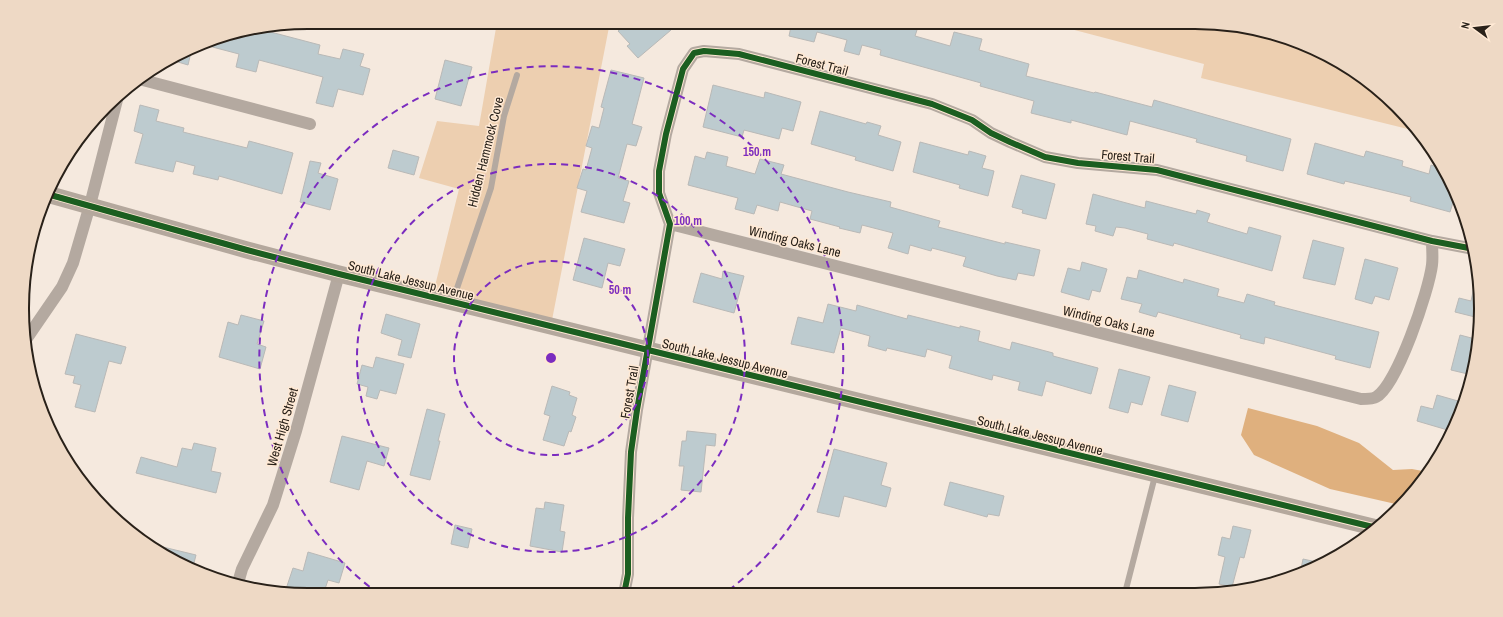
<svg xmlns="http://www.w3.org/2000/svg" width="1503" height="617" font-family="'Archivo Narrow',sans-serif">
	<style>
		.green { fill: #edcfb0 }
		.water { fill: #dfb07e }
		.building { fill: #bdcbcf; stroke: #b9b9b7 }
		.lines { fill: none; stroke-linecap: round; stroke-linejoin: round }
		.path { stroke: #b1a8a0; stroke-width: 2.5; stroke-dasharray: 4 2; stroke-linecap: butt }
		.lane { stroke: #b4a9a0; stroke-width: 6 }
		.street { stroke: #b4a9a0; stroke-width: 12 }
		.secondary { stroke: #b4a89d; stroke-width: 17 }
		.cycleway-casing { stroke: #ffe9d4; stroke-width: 8 }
		.cycleway { stroke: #1b5e20; stroke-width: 6 }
		.ring { fill: none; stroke: #7b2cbf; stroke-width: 2; stroke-dasharray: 7 5 }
		.labels { text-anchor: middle; stroke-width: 3; stroke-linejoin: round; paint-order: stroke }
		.street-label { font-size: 13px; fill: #292119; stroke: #ffe9d4 }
		.rim { fill: none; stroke: #292119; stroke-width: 2 }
		.centre { fill: #7b2cbf; stroke: #ffe9d4; stroke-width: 2 }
		.ring-label { font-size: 12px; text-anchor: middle; font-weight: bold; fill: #7b2cbf; stroke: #ffe9d4; stroke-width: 3; stroke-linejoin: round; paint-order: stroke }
	</style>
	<rect width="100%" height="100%" fill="#f5e9de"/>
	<path class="green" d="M481 22H610L552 320 434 290 459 189 419 178 437 121 479 126 496 28Z
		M1044 22H1194L1286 37 1338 60 1383 93 1420 132 1201 78 1204 64Z"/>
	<path class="water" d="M1248 408 1317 426 1359 443 1393 470 1412 469 1428 472V473L1400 505 1330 489 1254 455 1241 435Z"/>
	<path class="building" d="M629 22H664L671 30 638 58 627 46 630 44 618 31Z
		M792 22H891L917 30 915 36 950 46 954 32 982 39 979 50 1029 64 1026 76 1094 93 1095 92 1152 107 1154 100 1291 139 1283 171 1246 161 1247 156 1196 142 1197 139 1130 121 1127 135 1071 120V123L1031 113 1034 101 980 86 981 83 880 55 881 50 862 45 859 55 844 51 847 40 817 32 814 42 789 36Z
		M263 30 320 45 318 54 340 59 343 49 364 54 360 66 370 69 363 95 338 89 333 107 316 103 323 77 259 60 256 72 236 67 239 54 201 44 216 37Z
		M192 48 188 65 168 59 177 55Z
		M445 60 472 67 461 106 435 99Z
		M611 70 644 78 632 124 642 127 636 146 627 144 618 178 629 181 623 201 630 203 624 223 581 212 587 191 577 188 583 169 586 170 592 148 586 146 592 126 599 128 604 108 601 107Z
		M713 85 764 98 765 92 801 102 793 131 782 128 779 139 744 130 742 137 703 127Z
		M140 105 159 110 156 121 184 128 183 132 247 148 249 141 293 153 282 194 219 176 218 180 193 174 195 166 176 161 173 172 135 163 143 134 134 131Z
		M820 111 866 124 867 122 881 126 878 135 901 142 893 171 855 160 856 157 811 144Z
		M920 142 968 155 969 151 986 156 982 168 994 171 988 196 959 188 960 185 913 172Z
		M1315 143 1364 157 1366 151 1403 161 1402 166 1429 174 1431 165 1443 169 1451 182 1456 193 1450 212 1410 201 1411 197 1345 181 1344 184 1307 174Z
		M393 150 419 157 414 175 388 168Z
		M707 152 728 157 726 166 755 174 760 159 784 165 781 174 848 192 891 202 890 207 940 221 938 227 1005 244V242L1040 250 1034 276 1018 273 1016 280 997 276 963 266 966 257 932 248 931 251 910 245 908 254 888 248 893 233 862 225 860 233 839 228 840 227 810 219 812 211 780 202 778 211 757 205 754 214 735 209 738 198 688 185 695 156 705 159Z
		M310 161 321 163 318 173 338 179 330 210 300 202Z
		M1021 175 1055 184 1046 219 1022 213 1023 210 1012 207Z
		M1093 194 1145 208 1146 201 1196 214 1197 210 1210 214 1207 222 1247 234 1249 227 1281 236 1272 271 1174 243 1173 246 1147 239 1148 234 1125 228 1116 227 1113 236 1095 231 1096 226 1086 224Z
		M584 238 625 249 620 266 608 263 602 288 573 280Z
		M1313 240 1344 248 1335 285 1303 278Z
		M1365 259 1398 268 1389 300 1375 296 1372 304 1355 299Z
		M1082 262 1107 269 1100 292 1092 290 1089 300 1061 292 1068 268 1080 271Z
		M1139 270 1183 283 1184 279 1219 289 1217 296 1244 303 1247 294 1275 302 1274 305 1379 332 1370 368 1335 359 1336 356 1265 337 1264 344 1240 338 1241 335 1158 312 1156 317 1139 312 1142 304 1121 299 1127 277 1137 279Z
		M723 271 744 276 734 313 693 302 701 273 722 279Z
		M1476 278H1479L1480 290 1479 318 1455 312 1459 298 1471 301Z
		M828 304 856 311 857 305 907 319 908 315 960 328V326L980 331 978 341 1010 350 1012 342 1053 353V356L1098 368 1091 394 1046 381 1042 396 1018 390 1020 382 993 375 992 380 949 368 952 356 927 349 925 357 887 348 886 351 868 346 870 336 841 328 834 353 791 344 798 317 823 323Z
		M386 314 420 324 411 358 398 355 402 340 381 333Z
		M241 315 264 321 257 344 266 347 260 369 219 357 228 322 238 325Z
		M76 334 126 347 121 364 109 361 95 412 75 407 81 385 73 383 75 376 65 374Z
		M1460 335 1479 340 1472 375 1451 370Z
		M376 357 404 364 396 394 380 390 377 399 366 396 368 387 357 384 362 365 373 368Z
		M1119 369 1150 377 1142 405 1131 402 1128 413 1109 408Z
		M1169 385 1196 392 1188 422 1161 415Z
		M552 386 570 392 569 395 577 398 572 415 576 417 571 432 569 431 564 446 543 440 550 416 544 414Z
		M1437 395 1465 403 1451 431 1417 421 1421 406 1433 409Z
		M427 409 445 414 438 441H440L430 480 410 475Z
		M687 431 716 434 715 446 706 445 701 492 681 490 684 466H679L682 441H686Z
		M342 436 389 448 384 466 367 461 359 490 330 482Z
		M194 443 216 448 211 471 221 473 216 493 136 473 141 457 177 467 182 448 192 450Z
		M834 449 887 463 881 485 891 488 886 507 844 496 839 517 817 512Z
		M950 482 1004 496 999 516 988 514 987 517 944 505Z
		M545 502 564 505 560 531 565 532 562 552 530 546 536 508 544 509Z
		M455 525 472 529 468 548 451 544Z
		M1233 526 1251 530 1244 558 1240 557 1232 587 1219 584 1225 557 1218 555 1222 537 1230 539Z
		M163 547 196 555 193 567 162 550Z
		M308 552 345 563 339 583 328 580 323 595H308L286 589 293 568 303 571Z
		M1303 559 1321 563 1304 573 1300 574Z"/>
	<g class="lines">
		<path class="path" d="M1276 35 1277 37"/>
		<path class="lane" d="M453 300 491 188 504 116 517 75
			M1125 593 1155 476"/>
		<path class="street" d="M139 79 310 124
			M670 224 1361 399C1365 399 1373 399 1376 397 1397 386 1429 290 1432 265 1433 258 1432 249 1432 241
			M27 338 62 287 73 263 90 205 118 96
			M238 583 242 569 273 505 296 431 339 274
			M624 594 628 574V518L631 452 637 410 670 224 659 193V171L666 134 683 69 694 53 704 51 739 54 932 104 972 120 991 133 1010 142 1045 157 1078 163 1157 170 1432 241 1474 249"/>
		<path class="secondary" d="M47 194 247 250 339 274 648 350 1377 528"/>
		<g class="cycleway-casing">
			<path id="cycleway" d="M47 194 247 250 339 274 648 350 1377 528
				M624 594 628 574V518L631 452 637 410 670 224 659 193V171L666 134 683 69 694 53 704 51 739 54 932 104 972 120 991 133 1010 142 1045 157 1078 163 1157 170 1432 241 1474 249"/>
		</g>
		<use href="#cycleway" class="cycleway"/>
	</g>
	<g class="ring">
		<circle cx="551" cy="358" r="97"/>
		<circle cx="551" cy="358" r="194"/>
		<path d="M379 594A292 292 0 1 1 725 593"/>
	</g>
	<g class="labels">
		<g class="street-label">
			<text transform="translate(822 64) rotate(15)" y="5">Forest Trail</text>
			<text transform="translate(485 152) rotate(-76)" y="5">Hidden Hammock Cove</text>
			<text transform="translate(1128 156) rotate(5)" y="5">Forest Trail</text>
			<text transform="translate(795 241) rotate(14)" y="5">Winding Oaks Lane</text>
			<text transform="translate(411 280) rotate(14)" y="5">South Lake Jessup Avenue</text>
			<text transform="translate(1109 321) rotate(14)" y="5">Winding Oaks Lane</text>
			<text transform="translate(725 358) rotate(14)" y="5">South Lake Jessup Avenue</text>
			<text transform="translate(629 392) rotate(-80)" y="5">Forest Trail</text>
			<text transform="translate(282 427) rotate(-74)" y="5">West High Street</text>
			<text transform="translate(1040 435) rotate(14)" y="5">South Lake Jessup Avenue</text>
		</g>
	</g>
	<path d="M0 0H1503V617H0ZM308 29H1195A279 279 0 0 1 1474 308V309A279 279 0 0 1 1195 588H308A279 279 0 0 1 29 309V308A279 279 0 0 1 308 29Z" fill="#eed9c5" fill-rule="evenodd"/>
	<path class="rim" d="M308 29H1195A279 279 0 0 1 1474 308V309A279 279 0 0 1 1195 588H308A279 279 0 0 1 29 309V308A279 279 0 0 1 308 29Z"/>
	<circle cx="551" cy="358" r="6" class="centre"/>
	<g class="ring-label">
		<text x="757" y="156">150 m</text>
		<text x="688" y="225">100 m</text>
		<text x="620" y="294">50 m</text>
	</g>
	<g transform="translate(1475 28) rotate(285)" stroke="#ffe9d4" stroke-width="3" paint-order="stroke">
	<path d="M0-3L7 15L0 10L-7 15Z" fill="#292119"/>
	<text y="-6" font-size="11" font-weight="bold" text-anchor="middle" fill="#292119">N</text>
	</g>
</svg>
